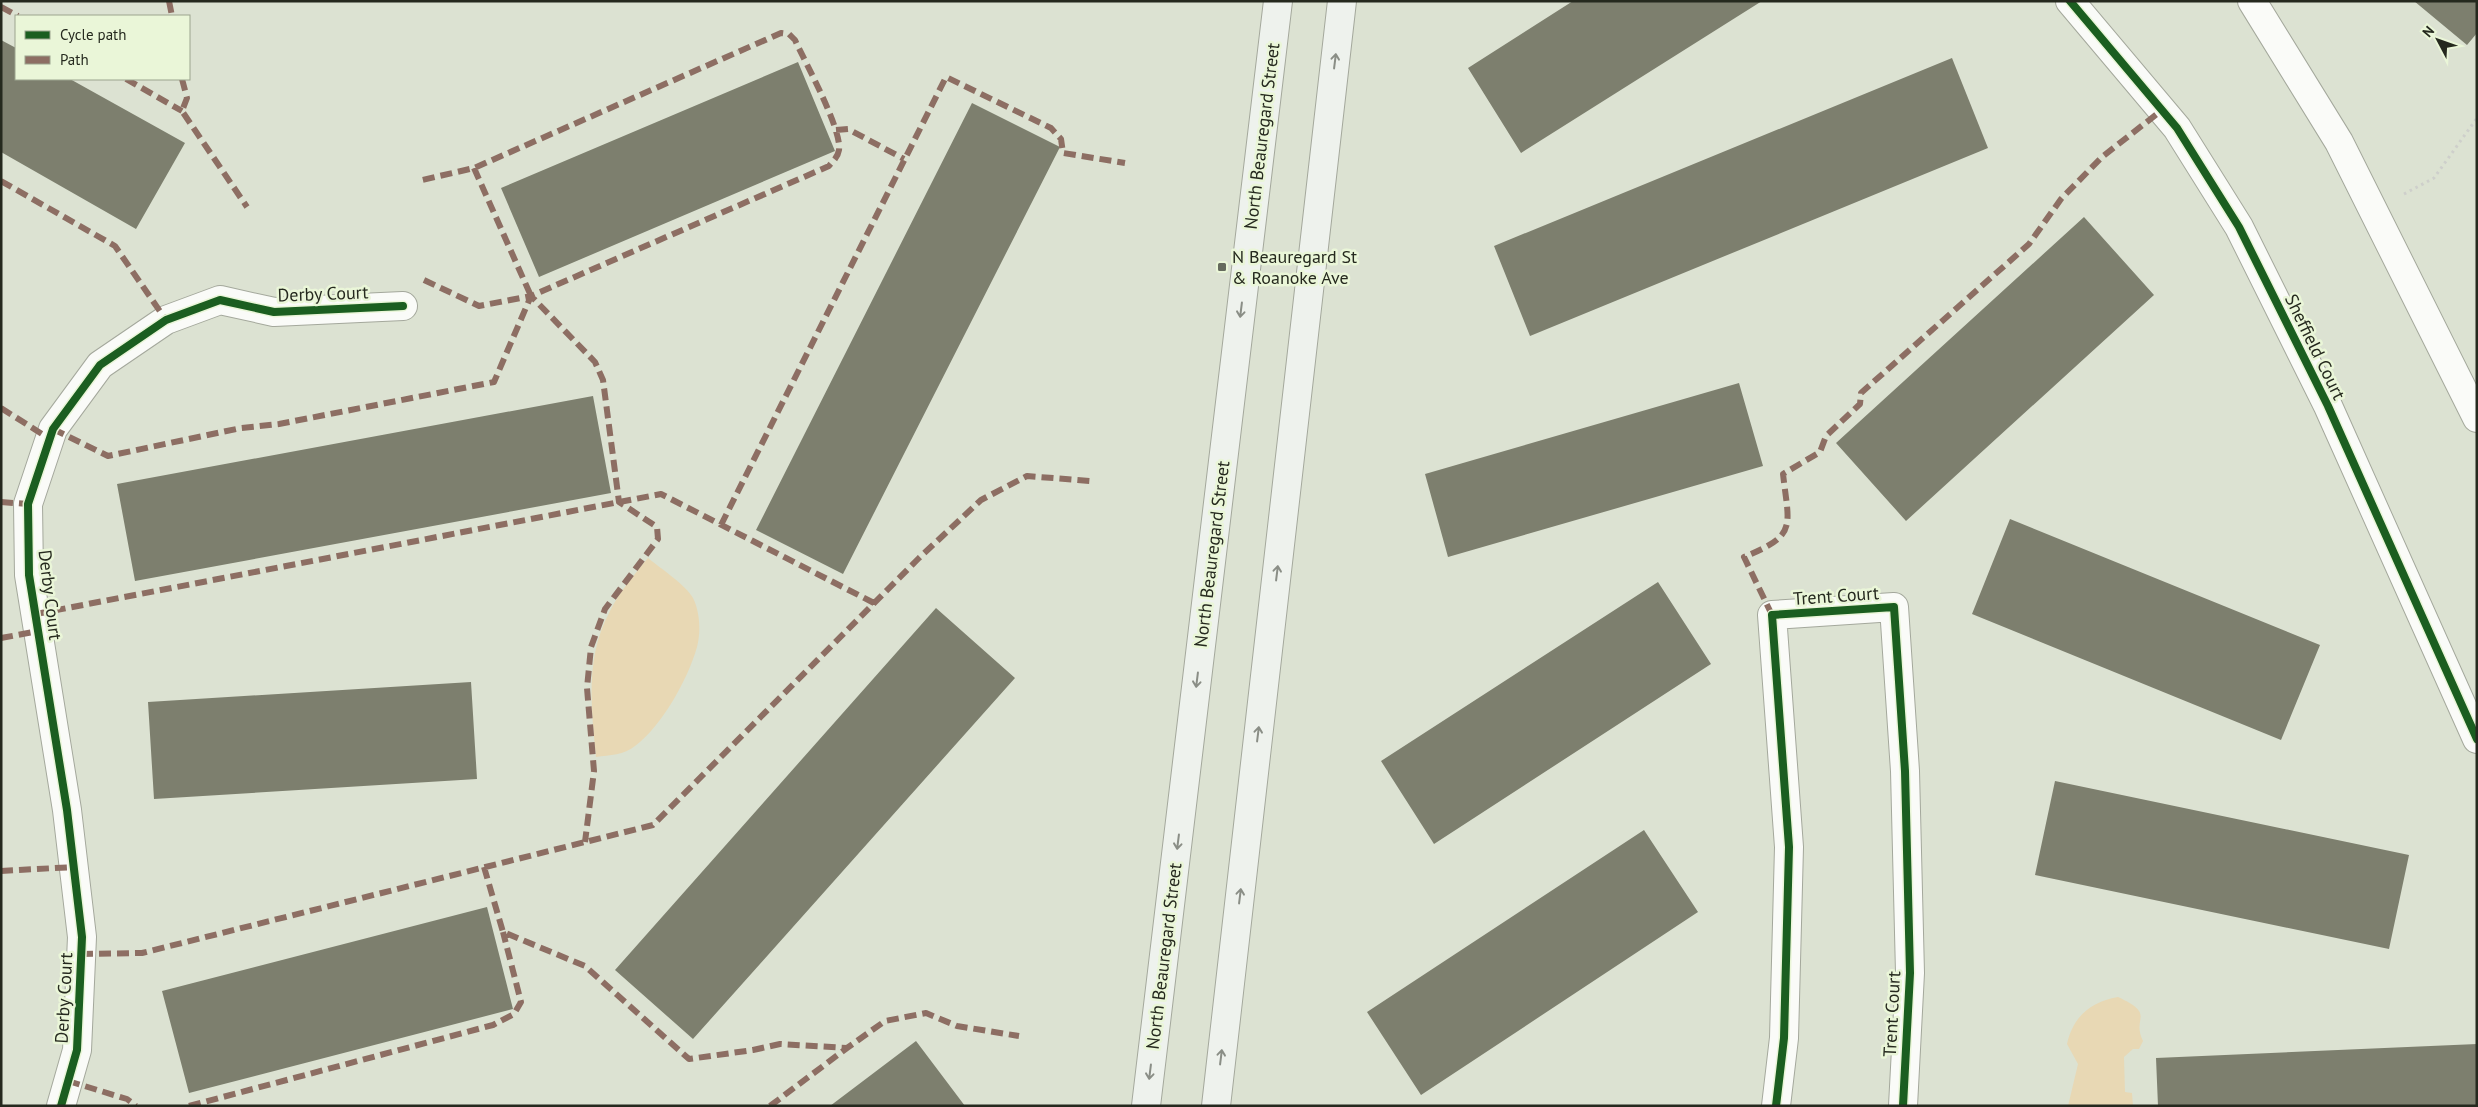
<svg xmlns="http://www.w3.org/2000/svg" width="2478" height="1107" font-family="'PT Sans',sans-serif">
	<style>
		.green { fill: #e8d8b4 }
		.building { fill: #7d7f6e }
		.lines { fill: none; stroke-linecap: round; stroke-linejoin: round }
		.street-casing { stroke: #a4a89c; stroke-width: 30 }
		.secondary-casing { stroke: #a4a89c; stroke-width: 30 }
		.path { stroke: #cecfcb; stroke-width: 3; stroke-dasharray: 2.5 4; stroke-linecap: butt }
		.street { stroke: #fafbf8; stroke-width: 28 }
		.secondary { stroke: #eef2ed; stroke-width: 28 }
		.quiet { stroke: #8d6e63; stroke-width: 6; stroke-dasharray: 12 6; stroke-linecap: butt }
		.cycleway-casing { stroke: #eaf6d8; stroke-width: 11 }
		.cycleway { stroke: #1b5e20; stroke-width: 8 }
		.oneway { stroke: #8a8e86 }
		.poi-dot { fill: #656a5d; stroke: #eaf6d8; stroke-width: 2 }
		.labels { text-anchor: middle; stroke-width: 5; stroke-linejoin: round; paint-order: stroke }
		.street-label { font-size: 18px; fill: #25291e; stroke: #eaf6d8 }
		.poi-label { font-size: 18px; fill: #25291e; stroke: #eaf6d8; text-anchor: start }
	</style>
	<rect width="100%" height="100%" fill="#dce2d2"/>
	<path class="green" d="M648 558C660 568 686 585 693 598 700 612 701 632 697 647 688 679 662 726 635 746 624 755 610 755 596 757 591 707 585 657 610 611 620 591 634 575 648 558Z
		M2118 997C2157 1015 2131 1017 2143 1041L2139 1049H2133L2124 1057 2125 1092 2132 1093 2133 1106H2068L2078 1064 2067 1044C2073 1017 2090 1002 2118 997Z"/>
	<path class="building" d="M1573 1H1762L1521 153 1468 68Z
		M2414 1H2477V33L2467 45Z
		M1 40 16 48V79H70L185 143 136 229 1 152Z
		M1952 58 1988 148 1530 336 1494 246Z
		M798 62 835 151 539 277 501 188Z
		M972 103 1060 147 843 574 756 530Z
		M2084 217 2154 295 1906 521 1836 443Z
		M1739 383 1763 466 1448 557 1425 474Z
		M593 396 611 493 135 581 117 484Z
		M2010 519 2320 645 2281 740 1972 614Z
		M1658 582 1711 664 1434 844 1381 761Z
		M936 608 1015 678 693 1039 615 970Z
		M471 682 477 779 154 799 148 702Z
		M2055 781 2409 855 2389 949 2035 875Z
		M1644 830 1698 912 1421 1095 1367 1012Z
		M487 907 513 1009 189 1093 162 991Z
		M916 1041 965 1106H830Z
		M2477 1044V1106H2158L2156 1058Z"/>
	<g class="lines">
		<g class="street-casing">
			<path id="street" d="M2070 1 2177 128 2239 227 2328 406 2477 739
				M2252 1 2339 142 2477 418
				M61 1106 77 1050 82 937 67 810 29 575 28 504 53 429 100 365 166 320 220 300 274 312 403 306
				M1776 1106 1784 1038 1789 847 1772 615 1894 607 1905 771 1910 973 1903 1106"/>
		</g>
		<g class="secondary-casing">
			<path id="secondary" d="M1146 1106 1278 1
				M1216 1106 1342 1"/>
		</g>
		<path class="path" d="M2404 194 2434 178 2477 118"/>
		<use href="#street" class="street"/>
		<use href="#secondary" class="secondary"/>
		<path class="quiet" d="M169 1 172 16
			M1 7 18 16
			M126 79 182 111
			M182 79 187 98 182 111 247 207
			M836 130 848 129 904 159
			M474 168 531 296
			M1 181 115 246 166 320
			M424 280 479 306 531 296 595 362 603 380 619 502 657 527 658 539 605 609 591 647 587 688 594 771 585 842
			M1 408 50 439
			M53 429 108 456 241 428 279 424 494 382 531 296 829 166C833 161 838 157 839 150 842 129 805 62 795 40L789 34 781 33 474 168 422 180
			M1 502 28 504
			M721 525 946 77 1051 128 1061 139 1063 153 1125 163
			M36 614 661 494 874 603
			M1772 615 1744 557C1798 535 1789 527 1783 474L1820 452 1826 436 1860 404 1861 393 2029 244 2061 199 2102 157 2162 110
			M1 638 39 631
			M484 867 503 932 585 966 689 1059 753 1050 780 1044 847 1048 885 1021 926 1013 957 1026 1019 1036
			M1 871 74 867
			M81 954 142 953 653 825 919 558 981 500 1027 476 1090 481
			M68 1081 127 1099 136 1106
			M189 1106 493 1025 514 1014 521 1002 503 932
			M770 1106 847 1048"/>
		<g class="cycleway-casing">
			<path id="cycleway" d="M2070 1 2177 128 2239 227 2328 406 2477 739
				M61 1106 77 1050 82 937 67 810 29 575 28 504 53 429 100 365 166 320 220 300 274 312 403 306
				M1776 1106 1784 1038 1789 847 1772 615 1894 607 1905 771 1910 973 1903 1106"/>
		</g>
		<use href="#cycleway" class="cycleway"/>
	</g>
	<defs><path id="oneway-shaft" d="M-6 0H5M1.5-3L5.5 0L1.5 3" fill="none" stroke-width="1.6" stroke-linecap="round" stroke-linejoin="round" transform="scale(1.25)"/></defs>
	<g class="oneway">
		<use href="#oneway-shaft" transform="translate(1335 61) rotate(-83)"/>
		<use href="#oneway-shaft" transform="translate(1241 310) rotate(97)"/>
		<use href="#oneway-shaft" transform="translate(1277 573) rotate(-83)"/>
		<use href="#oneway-shaft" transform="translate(1197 680) rotate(97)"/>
		<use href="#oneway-shaft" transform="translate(1258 734) rotate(-83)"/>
		<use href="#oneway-shaft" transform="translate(1178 842) rotate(97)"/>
		<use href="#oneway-shaft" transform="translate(1240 896) rotate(-83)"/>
		<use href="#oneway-shaft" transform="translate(1221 1057) rotate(-83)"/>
		<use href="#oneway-shaft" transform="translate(1150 1072) rotate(97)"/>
	</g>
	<rect class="poi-dot" x="1217" y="262" width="10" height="10" rx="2.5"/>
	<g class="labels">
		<g class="street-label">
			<text transform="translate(1262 136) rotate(-83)" y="6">North Beauregard Street</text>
			<text transform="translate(323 294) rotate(-2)" y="6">Derby Court</text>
			<text transform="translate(2315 347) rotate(64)" y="6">Sheffield Court</text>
			<text transform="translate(1212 554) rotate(-83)" y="6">North Beauregard Street</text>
			<text transform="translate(50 595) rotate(83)" y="6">Derby Court</text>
			<text transform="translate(1836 596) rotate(-4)" y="6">Trent Court</text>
			<text transform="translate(1164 956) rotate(-83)" y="6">North Beauregard Street</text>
			<text transform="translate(64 998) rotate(-87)" y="6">Derby Court</text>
			<text transform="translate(1892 1014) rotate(-87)" y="6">Trent Court</text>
		</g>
		<g class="poi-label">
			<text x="1232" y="263">N Beauregard St<tspan x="1232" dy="21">&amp; Roanoke Ave</tspan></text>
		</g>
	</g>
	<rect width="2478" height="1107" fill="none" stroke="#25291e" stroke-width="5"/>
	<rect x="15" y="15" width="175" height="65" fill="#eaf6d8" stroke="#9ba48e"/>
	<rect x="25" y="31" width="25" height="8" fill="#1b5e20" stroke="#9ba48e"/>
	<text x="60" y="40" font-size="15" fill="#25291e">Cycle path</text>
	<rect x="25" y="56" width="25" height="8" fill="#8d6e63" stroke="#9ba48e"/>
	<text x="60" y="65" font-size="15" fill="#25291e">Path</text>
	<g transform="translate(2438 40) rotate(311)" stroke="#eaf6d8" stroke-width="4" paint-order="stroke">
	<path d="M0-4L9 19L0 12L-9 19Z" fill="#25291e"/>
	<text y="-8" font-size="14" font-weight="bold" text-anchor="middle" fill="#25291e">N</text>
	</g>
</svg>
